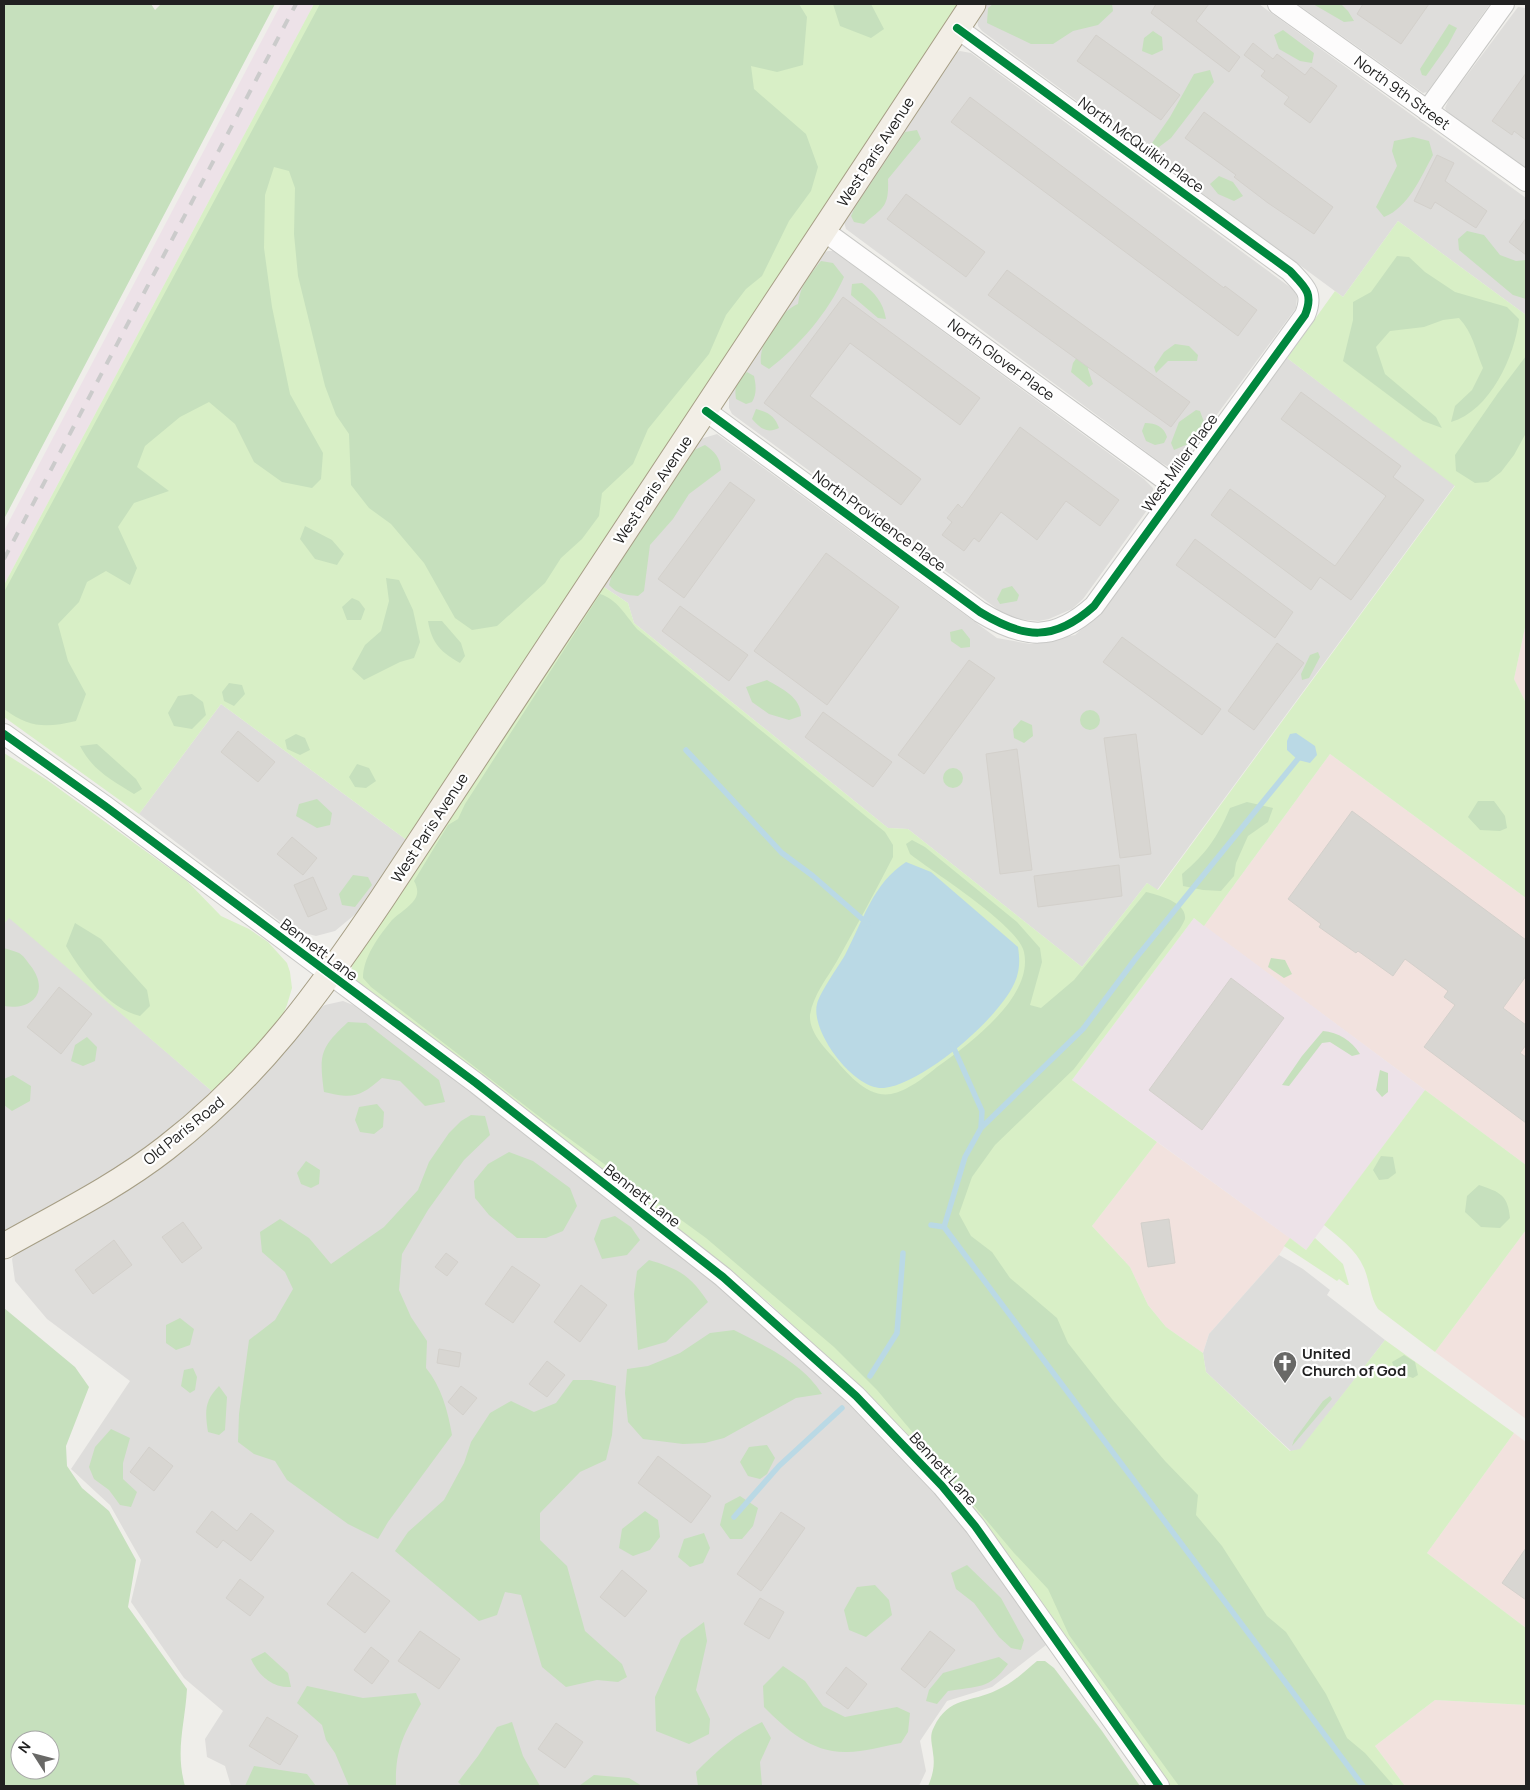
<svg xmlns="http://www.w3.org/2000/svg" width="1530" height="1790" font-family="Manrope,sans-serif">
	<style>
		.residential { fill: #dedddb }
		.commercial { fill: #f2e2de }
		.industrial { fill: #ede2e8 }
		.religious { fill: #dddddb }
		.grass { fill: #d8efc6 }
		.forest { fill: #c6e0bd; fill-rule: evenodd }
		.water { fill: #bad9e5 }
		.lines { fill: none; stroke-linecap: round; stroke-linejoin: round }
		.stream { stroke: #bad9e5; stroke-width: 5.5 }
		.building { fill: #d8d6d2; stroke: #d3d0cb }
		.minor-casing { stroke: #c8c8c6; stroke-width: 22 }
		.major-casing { stroke: #a69e85; stroke-width: 27 }
		.minor { stroke: #fdfcfc; stroke-width: 20 }
		.major { stroke: #f2eee6; stroke-width: 25 }
		.rail { stroke: #cbcbcb; stroke-width: 4; stroke-dasharray: 10 10; stroke-linecap: butt }
		.cycleway-casing { stroke: #fff; stroke-width: 11 }
		.cycleway { stroke: #00873e; stroke-width: 8 }
		.labels { text-anchor: middle; stroke-width: 4.5; stroke-linejoin: round; paint-order: stroke }
		.street-label { font-size: 15px; fill: #212121; stroke: #fff }
		.poi-label { font-size: 15px; font-weight: bold; fill: #212121; stroke: #fff; text-anchor: start }
	</style>
	<rect width="100%" height="100%" fill="#efeeea"/>
	<path class="residential" d="M985 4H1259L1526 198V315L1398 221 1343 297 982 31 978 26 977 17Z
		M1297 4H1490L1427 92 1423 93Z
		M1518 7 1526 8V169L1447 112 1445 108 1449 99Z
		M960 51 971 53 1294 290 1297 297 1296 308 1181 463 1167 466 1160 462 846 229 844 222 954 53Z
		M828 251H833L1144 479 1153 488 1154 500 1150 506 1083 599 1072 609 1049 619 1039 621 1016 619 1004 614 732 414 729 408V393L822 253Z
		M1287 358 1455 485 1157 890 1147 883 1082 967 908 829 888 828 634 623 628 603 601 585 697 440 717 434 997 638 1030 644 1075 635 1097 616Z
		M221 704 408 841 358 912 335 931 316 936 290 929 139 814Z
		M9 917 214 1093 161 1138 104 1176 4 1232V924Z
		M343 1001 353 1005 432 1062 718 1286 838 1392 936 1495 976 1541 1046 1645 992 1687 947 1701 920 1741 926 1771 919 1786H231L225 1766 207 1757 205 1739 223 1711 184 1678 131 1602 141 1560 110 1505 71 1469 130 1381 47 1319 15 1281 12 1259 16 1251 83 1213 317 1010 325 1005Z"/>
	<path class="commercial" d="M1526 623V703L1514 679Z
		M1330 754 1526 898V1165L1204 926Z
		M1157 1142 1290 1238 1279 1255 1209 1334 1203 1353 1166 1327 1148 1305 1130 1267 1092 1226Z
		M1526 1230V1419L1435 1352Z
		M1514 1433 1526 1442V1628L1427 1553Z
		M1435 1700 1526 1705V1786H1405L1375 1746Z"/>
	<path class="industrial" d="M281 4H314L4 585V531Z
		M1194 918 1425 1090 1306 1250 1072 1080Z"/>
	<path class="religious" d="M1279 1255 1303 1269 1330 1290 1327 1295 1385 1340 1300 1450 1291 1451 1206 1372 1203 1353 1209 1334Z"/>
	<path class="grass" d="M314 4H961L408 841 221 704 139 814 4 717V585Z
		M1398 221 1526 315V623L1514 679 1526 703V898L1330 754 1204 926 1194 918 1072 1080 1157 1142 1092 1226 1130 1267 1148 1305 1166 1327 1203 1353 1206 1372 1290 1451 1300 1449 1385 1340 1514 1433 1427 1553 1526 1628V1705L1435 1700 1375 1746 1405 1786H1169L1091 1678 862 1390 768 1302 728 1270 359 986C354 978 350 972 353 962L601 585 628 603 634 623 888 828 908 829 1082 967 1147 883 1158 890 1455 486 1287 358 1335 291 1343 297Z
		M4 753 47 780 187 881 221 916 249 929 268 942 287 963 290 972 292 988 287 1005 278 1026 214 1093 9 918 4 924Z
		M1425 1090 1526 1165V1230L1435 1352 1378 1309C1370 1297 1370 1282 1364 1268 1356 1249 1339 1238 1324 1225Z
		M1290 1238 1306 1250 1315 1238 1343 1264 1349 1285H1347L1339 1279 1337 1281 1284 1246Z"/>
	<path class="forest" d="M4 4H151L155 10 161 4H275L4 519Z
		M320 4H799L807 17 803 65 777 72 751 66 754 89 806 134 818 167 811 191 789 221 762 276 746 289 726 315 709 354 648 429 633 464 602 493 599 516 582 539 561 558 545 583 497 626 472 630 455 618 424 563 391 524 369 508 351 485 349 434 336 415 325 386 298 276 294 234 295 188 289 171 274 167 265 195 264 248 272 307 290 394 323 453 321 479 312 488 282 482 254 462 235 424 209 402 180 417 145 446 137 467 169 491 134 503 118 527 137 568 130 585 106 571 87 582 79 602 58 624 68 661 86 694 76 721C46 728 29 728 4 709V592Z
		M833 4H871L884 29 871 38 840 26Z
		M993 4H1112L1113 11 1098 25 1073 31 1053 44H1031L987 23 988 8Z
		M1313 4H1341L1348 11 1354 21 1344 22Z
		M1449 24 1457 28 1448 45 1426 76 1422 75 1420 69Z
		M1283 30 1314 53 1312 63 1300 61 1279 49 1274 35Z
		M1153 31 1162 37 1163 50 1152 55 1142 51 1144 38Z
		M1210 70 1214 82 1171 138 1155 150 1152 143 1170 117 1194 74Z
		M917 130 921 139 888 179C889 207 884 207 864 224L854 222 851 216 855 207 905 132Z
		M1413 137 1429 141 1433 155C1421 177 1408 208 1384 217L1376 207 1397 166 1392 151 1394 141Z
		M1219 176 1233 182 1243 196 1234 201 1218 194 1210 184Z
		M1467 231 1484 235 1500 255 1516 261 1526 260V299L1513 295 1459 250 1458 239Z
		M1397 256 1409 257 1425 272 1455 292 1507 307 1519 319C1515 356 1490 411 1451 422L1455 406 1472 390 1483 368C1475 349 1473 333 1459 318L1443 320 1424 327 1390 331 1376 347 1385 374 1436 417 1442 428 1423 421 1343 361 1353 320V302L1371 292Z
		M821 261 833 263 844 277C828 313 799 346 769 369L761 364C758 343 779 312 798 304 800 285 810 275 821 261Z
		M862 283C875 293 883 302 886 319L878 318 851 295 852 284Z
		M1175 344 1189 346 1198 355 1197 361H1168L1156 373 1154 367 1164 352Z
		M1080 353 1090 360 1088 369 1093 384 1089 387 1071 372 1073 363Z
		M1526 356V433L1514 455 1501 472 1488 482 1475 483 1456 471 1455 455 1498 393Z
		M747 372 754 376C756 385 757 394 752 402L746 404 736 399C734 386 737 380 747 372Z
		M756 409C768 412 775 416 779 428 767 434 760 428 752 419Z
		M1196 410 1200 411 1204 422 1188 444 1174 450 1171 443 1179 422Z
		M1145 423C1156 423 1164 427 1167 437L1164 443 1155 445 1146 441 1142 431Z
		M705 445C715 452 720 457 721 470L689 494 673 519 650 545 644 591 638 596C627 595 617 594 609 585L613 570 694 450Z
		M305 526 332 540 344 554 337 565 315 559 300 539Z
		M386 578 399 580 413 610 420 642 414 658 400 662 364 680 352 669 365 645 381 631 389 601Z
		M1012 586 1019 595 1017 601 1000 604 997 599 1002 589Z
		M600 594C617 599 626 616 637 629L885 832 893 845V857C875 892 856 927 837 961 828 977 813 995 810 1015 809 1031 823 1046 833 1057 847 1073 867 1098 891 1094 907 1091 925 1077 937 1067 968 1045 1034 997 1024 952 1018 925 934 873 910 854L906 844 912 840 925 847 1017 922 1040 948 1042 962 1030 1005 1041 1008 1074 980 1146 892C1158 895 1187 902 1185 919 1184 922 1181 927 1179 930L1074 1069 995 1145 972 1177 959 1214 971 1236 992 1252 1010 1278 1057 1318 1068 1343 1112 1399 1165 1461 1198 1495 1196 1515 1222 1546 1267 1616 1286 1632 1326 1694 1347 1738 1365 1753 1394 1786H1179L1069 1635 1048 1589 1014 1553 877 1390 834 1347 706 1238 545 1121 371 987 363 978C363 957 379 936 392 920 399 913 409 908 415 899 419 893 417 886 414 881L448 825 458 819 465 804Z
		M352 598 359 601 365 609 361 620H347L342 607Z
		M428 621H442L461 643 465 656 460 663C441 652 432 644 428 621Z
		M962 629 970 639V647L961 648 951 641 950 632Z
		M1318 652 1320 657 1309 678 1302 680 1301 674 1310 655Z
		M767 680C782 689 801 697 801 716L789 720 769 714 752 702 746 687Z
		M229 683 242 685 245 694 234 706 224 701 222 692Z
		M192 694 203 702 206 715 192 729 174 726 168 713 178 696Z
		M1080 720a10 10 0 1 1 20 0a10 10 0 1 1-20 0Z
		M1021 720 1032 725 1033 736 1024 743 1014 738 1013 729Z
		M296 734 305 738 310 750 300 755 287 749 285 740Z
		M97 744 136 779 142 789 134 794C112 780 93 771 80 746Z
		M357 764 369 768 376 781 366 788 355 787 349 777Z
		M943 778a10 10 0 1 1 20 0a10 10 0 1 1-20 0Z
		M317 799 332 813 330 825 317 828 296 816 299 804Z
		M1478 801H1494L1505 816 1507 828 1500 831 1480 830 1468 817Z
		M1247 802 1273 808 1268 822 1248 836 1236 863 1234 876 1221 891 1203 890 1183 886 1182 874C1206 854 1217 838 1230 808Z
		M353 875 368 877 372 885 355 907 342 905 339 894Z
		M75 923 101 939 147 990 150 1006 140 1016C109 1009 81 972 66 946Z
		M4 948C9 950 15 951 19 953 23 955 27 961 30 965 50 990 34 1011 4 1006Z
		M1271 958 1285 960 1292 974 1284 978 1268 967Z
		M348 1022 366 1023 439 1080 445 1102 425 1106 400 1081 382 1078C360 1097 353 1099 324 1092 319 1054 320 1048 348 1022Z
		M1323 1031C1338 1032 1352 1041 1360 1054L1352 1056 1330 1042 1322 1043 1289 1086 1282 1085 1302 1056Z
		M87 1037 97 1047 95 1061 83 1066 71 1061 75 1045Z
		M1380 1070 1388 1073V1092L1382 1097 1376 1090Z
		M13 1075 31 1086 30 1101 12 1111 4 1105V1079Z
		M377 1104 384 1112 383 1127 374 1134 360 1132 355 1120 359 1107Z
		M471 1115 485 1116 490 1135 464 1160 428 1210 402 1254 399 1290 411 1317 427 1341 426 1368C441 1386 448 1411 452 1435L388 1522 378 1539 348 1524 287 1480 275 1461 254 1454 238 1442 239 1414 249 1340 275 1320 293 1289 285 1272 262 1252 260 1232 280 1219 309 1238 331 1264 384 1227 418 1190 429 1162 449 1133 461 1121Z
		M509 1152 533 1161 570 1188 577 1206 563 1231 546 1238H517L489 1215 475 1198 474 1181 488 1164Z
		M1381 1156 1393 1157 1396 1173 1388 1179 1379 1180 1373 1170Z
		M306 1161 320 1170 319 1184 311 1188 301 1184 297 1173Z
		M1479 1185C1500 1192 1508 1195 1510 1218L1500 1228 1481 1227 1465 1212 1467 1196Z
		M615 1216 631 1227 640 1240 627 1255 602 1259 594 1239 601 1220Z
		M649 1260C679 1269 690 1275 708 1302L666 1342 638 1350 634 1294 637 1271Z
		M4 1308 75 1367 89 1387 66 1446 67 1466 82 1488 109 1511 136 1560 128 1607 187 1689C185 1724 175 1751 185 1786H4ZM20 1740H50V1770H20Z
		M180 1318 194 1329 190 1345 176 1350 166 1343V1325Z
		M734 1330C765 1346 803 1363 822 1394L796 1398 724 1438 705 1443 683 1444 643 1439 628 1422 625 1393 627 1369 648 1366 680 1353 710 1333Z
		M1404 1355 1415 1362 1418 1375 1413 1378 1396 1372 1392 1362Z
		M193 1368 197 1377 195 1390 190 1393 181 1386 184 1370Z
		M573 1380H591L616 1386 612 1435 606 1460 580 1472 540 1513V1540L567 1566 585 1631 622 1664 627 1677 618 1682 597 1680 566 1687 542 1667 521 1595 505 1592 497 1615 479 1621 395 1551 408 1532 444 1500 464 1463 471 1442 490 1413 511 1401 534 1412 556 1403Z
		M219 1386 227 1397 225 1430 219 1435 208 1432C205 1412 204 1401 219 1386Z
		M1330 1396 1332 1399 1292 1446 1294 1440 1323 1401Z
		M111 1429 130 1438 123 1463V1479L137 1492 131 1507 120 1505 109 1490 94 1479 89 1467 95 1447Z
		M767 1445 775 1458 767 1474 760 1479 748 1476 740 1462 749 1447Z
		M740 1496 758 1508 753 1526 742 1539H730L720 1525 725 1504Z
		M645 1511 658 1520 660 1537 650 1550 633 1556 619 1548 622 1529Z
		M704 1533 710 1548 703 1563 690 1567 678 1557 684 1539Z
		M967 1565 1001 1598 1024 1640 1021 1650 1011 1648 999 1637 974 1603 956 1589 951 1573Z
		M875 1585 889 1600 892 1615 866 1637 849 1630 844 1610 857 1587Z
		M704 1622 707 1641 696 1690 710 1719 709 1734 689 1744 656 1731 655 1697 681 1639Z
		M265 1652 288 1673 291 1687C272 1688 258 1675 251 1659Z
		M999 1657 1008 1664C989 1690 977 1686 948 1691L937 1704 926 1701 929 1690 943 1673Z
		M1037 1661H1045L1054 1668 1102 1731 1140 1786H928C933 1775 935 1765 933 1753 932 1743 929 1736 934 1727 949 1696 971 1703 997 1690 1012 1684 1025 1671 1037 1661Z
		M783 1666 805 1681 823 1706 845 1717 897 1707 910 1713 908 1732 901 1743C883 1746 864 1752 847 1752 812 1753 787 1730 764 1707L763 1686Z
		M307 1686 363 1698 416 1693 421 1704C403 1735 395 1750 396 1786H349L335 1753 326 1740 322 1725 297 1703Z
		M512 1722 523 1756 540 1786H462L458 1782 478 1756 497 1727Z
		M762 1722 771 1738 760 1762 762 1786H698L696 1772C717 1751 736 1734 762 1722Z
		M254 1766 307 1774 316 1786H245Z
		M594 1775 629 1778 642 1786H579Z"/>
	<path class="water" d="M1296 733 1315 746 1317 755 1310 763 1298 760 1287 750V741L1290 734Z
		M906 862 931 872 1018 947C1020 961 1020 971 1014 984 998 1019 923 1084 884 1088 855 1091 810 1032 817 1004 820 992 838 967 845 955 863 921 873 883 906 862Z"/>
	<g class="lines">
		<path class="stream" d="M686 750 782 853 813 876 868 924
			M981 1128 1083 1029 1136 958 1301 755
			M931 1225 944 1227 1363 1786
			M944 1227 965 1157 981 1128 982 1111 952 1044
			M870 1376 897 1333 903 1253
			M734 1517 779 1466 842 1408"/>
	</g>
	<path class="building" d="M1156 4H1209L1196 21 1240 57 1229 72 1151 13Z
		M1363 4H1429L1401 44 1357 14Z
		M1096 35 1180 95 1161 120 1077 61Z
		M1253 43 1273 59 1277 54 1305 75 1311 67 1337 86 1310 123 1284 104 1289 97 1261 76 1265 71 1244 55Z
		M1526 73V140L1514 131 1512 135 1492 121Z
		M970 97 1224 288 1225 286 1257 310 1238 336 951 122Z
		M1204 112 1333 207 1314 234 1268 203 1234 177 1236 175 1185 138Z
		M1437 155 1454 163 1445 181 1487 211 1476 228 1435 202 1431 209 1414 201Z
		M906 194 985 252 966 277 887 219Z
		M1526 218V255L1509 242Z
		M1007 270 1190 402 1171 427 988 295Z
		M843 297 980 398 960 425 850 343 810 396 921 479 901 505 764 403Z
		M1301 392 1401 466 1393 477 1424 500 1351 600 1320 577 1311 590 1211 515 1230 489 1335 566 1386 496 1281 419Z
		M1020 427 1119 500 1100 526 1066 501 1037 540 1001 512 979 542 974 538 964 551 942 535 952 522 947 518 958 504 962 508Z
		M730 482 755 500 684 598 658 579Z
		M1195 539 1293 612 1275 638 1176 565Z
		M826 553 899 607 827 705 754 651Z
		M680 606 748 655 729 681 662 631Z
		M1122 637 1221 709 1202 735 1103 662Z
		M1277 643 1304 663 1254 730 1228 711Z
		M969 660 995 678 924 774 898 755Z
		M823 712 892 762 873 787 805 737Z
		M238 731 275 762 258 782 221 752Z
		M1136 734 1151 854 1120 858 1104 738Z
		M1017 749 1032 870 1000 874 986 754Z
		M1352 811 1526 940V976L1503 1008 1526 1025V1045L1520 1053 1526 1057V1123L1424 1047 1455 1005 1444 997 1448 991 1405 959 1393 976 1358 951 1356 953 1319 927 1321 924 1288 899Z
		M292 837 317 858 303 875 277 854Z
		M1119 865 1122 896 1038 907 1034 876Z
		M313 877 327 909 308 917 294 885Z
		M1231 978 1284 1018 1202 1130 1149 1090Z
		M59 987 92 1014 61 1054 27 1027Z
		M1169 1219 1175 1263 1148 1267 1141 1223Z
		M183 1222 202 1248 182 1263 162 1237Z
		M114 1240 132 1265 93 1294 75 1270Z
		M446 1253 458 1262 447 1276 435 1267Z
		M512 1266 540 1285 513 1323 485 1304Z
		M581 1285 607 1305 580 1342 554 1322Z
		M439 1349 461 1353 459 1367 437 1363Z
		M547 1361 565 1375 547 1397 529 1384Z
		M461 1386 477 1398 463 1415 448 1402Z
		M149 1447 173 1466 154 1491 130 1472Z
		M658 1456 711 1496 691 1523 638 1483Z
		M212 1511 237 1531 251 1513 274 1531 251 1561 223 1540 217 1548 196 1532Z
		M781 1512 805 1528 761 1591 737 1574Z
		M1526 1548V1600L1502 1583Z
		M622 1570 647 1591 625 1617 600 1597Z
		M352 1572 390 1601 365 1633 327 1604Z
		M240 1579 264 1597 250 1616 226 1598Z
		M760 1598 784 1612 769 1639 744 1624Z
		M420 1631 460 1659 439 1689 398 1661Z
		M930 1631 955 1650 925 1688 901 1669Z
		M371 1647 389 1661 372 1684 354 1670Z
		M846 1667 867 1684 848 1709 826 1693Z
		M267 1717 298 1736 280 1765 249 1746Z
		M556 1723 583 1742 565 1768 538 1749Z"/>
	<g class="lines">
		<g class="minor-casing">
			<path id="minor" d="M1278 4 1526 181
				M1427 111 1504 4
				M824 231 1178 489
				M706 411 980 612C1024 639 1054 642 1094 606L1305 315C1314 293 1305 287 1290 271L957 28
				M4 734 105 806 476 1083 723 1277 856 1396 942 1486 975 1526 1159 1786"/>
		</g>
		<g class="major-casing">
			<path id="major" d="M4 1246C59 1215 116 1187 166 1148 258 1077 318 994 382 899L973 4"/>
		</g>
		<use href="#minor" class="minor"/>
		<use href="#major" class="major"/>
		<path class="rail" d="M4 559 296 4"/>
		<g class="cycleway-casing">
			<path id="cycleway" d="M706 411 980 612C1024 639 1054 642 1094 606L1305 315C1314 293 1305 287 1290 271L957 28
				M4 734 105 806 476 1083 723 1277 856 1396 942 1486 975 1526 1159 1786"/>
		</g>
		<use href="#cycleway" class="cycleway"/>
	</g>
	<defs>
		<g id="church-pin" transform="scale(1.25)"><path d="M0 17L-7.5 6A9.5 9.5 0 1 1 7.5 6Z" fill="#696967" stroke="#fff"/><path d="M-1.2-6h2.4v3.5h3.3v2.4h-3.3V6h-2.4V-.1h-3.3v-2.4h3.3Z" fill="#fff"/></g>
	</defs>
	<g fill-rule="evenodd">
		<use href="#church-pin" x="1285" y="1363"/>
	</g>
	<g class="labels">
		<g class="street-label">
			<text transform="translate(1402 93) rotate(36)" y="5">North 9th Street</text>
			<text transform="translate(1141 145) rotate(36)" y="5">North McQuilkin Place</text>
			<text transform="translate(876 152) rotate(-57)" y="5">West Paris Avenue</text>
			<text transform="translate(1001 360) rotate(36)" y="5">North Glover Place</text>
			<text transform="translate(1180 463) rotate(-54)" y="5">West Miller Place</text>
			<text transform="translate(653 490) rotate(-56)" y="5">West Paris Avenue</text>
			<text transform="translate(879 521) rotate(36)" y="5">North Providence Place</text>
			<text transform="translate(430 828) rotate(-57)" y="5">West Paris Avenue</text>
			<text transform="translate(319 950) rotate(37)" y="5">Bennett Lane</text>
			<text transform="translate(184 1131) rotate(-39)" y="5">Old Paris Road</text>
			<text transform="translate(642 1196) rotate(38)" y="5">Bennett Lane</text>
			<text transform="translate(943 1469) rotate(48)" y="5">Bennett Lane</text>
		</g>
		<g class="poi-label">
			<text x="1302" y="1359">United<tspan x="1302" dy="17">Church of God</tspan></text>
		</g>
	</g>
	<rect width="1530" height="1790" fill="none" stroke="#212121" stroke-width="10"/>
	<g transform="translate(35 1755) rotate(306)"><circle r="24" fill="#ffffff" stroke="#a6a6a6"/>
	<path d="M0-4L9 19L0 12L-9 19Z" fill="#696967"/>
	<text y="-8" font-size="14" font-weight="bold" text-anchor="middle" fill="#212121">N</text>
	</g>
</svg>
